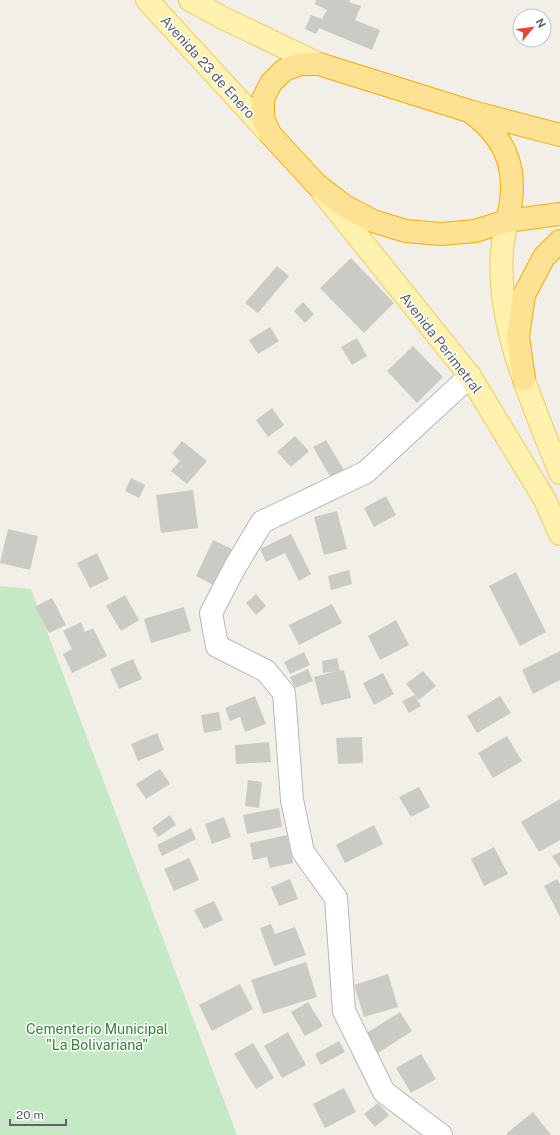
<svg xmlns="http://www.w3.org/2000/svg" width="560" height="1135" font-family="'Public Sans',sans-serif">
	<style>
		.green { fill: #c5e8c5 }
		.building { fill: #cccac5 }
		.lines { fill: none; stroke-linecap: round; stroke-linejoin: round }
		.minor-casing { stroke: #b5b8bc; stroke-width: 24 }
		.major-casing { stroke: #f2c960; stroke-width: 24 }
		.highway-casing { stroke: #f9ab00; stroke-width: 24 }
		.minor { stroke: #fff; stroke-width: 22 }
		.major { stroke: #fff2af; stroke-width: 22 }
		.highway { stroke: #fde293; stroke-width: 22 }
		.labels { text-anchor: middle; stroke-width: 3; stroke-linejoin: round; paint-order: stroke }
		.street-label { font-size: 14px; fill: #5f6368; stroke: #fff }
		.park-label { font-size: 14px; fill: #348238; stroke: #fff }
	</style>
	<rect width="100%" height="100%" fill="#f1efe8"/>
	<path class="green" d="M0 586 31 589 237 1135H0Z"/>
	<path class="building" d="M316 0H350L349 2 361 6 355 20 380 30 372 50 319 28 316 34 305 29 311 15 322 19 327 10 315 4Z
		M351 258 394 303 364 333 320 288Z
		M277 266 289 276 258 313 245 303Z
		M303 302 314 314 305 323 294 311Z
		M270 327 279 341 258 354 249 340Z
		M357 338 367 356 352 365 341 347Z
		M413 346 443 377 417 403 387 371Z
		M272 408 284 425 268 437 256 420Z
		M295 436 309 451 291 467 277 452Z
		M326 440 344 470 331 478 313 447Z
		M182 441 207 461 187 484 171 471 180 461 172 453Z
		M131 478 145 485 139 498 125 491Z
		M193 490 198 528 161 533 156 495Z
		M386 496 396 515 374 527 364 508Z
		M337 511 347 549 324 555 314 517Z
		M8 529 38 536 30 570 0 563Z
		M291 534 311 574 299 581 285 553 266 562 260 549Z
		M213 540 232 549 215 586 196 576Z
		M97 553 109 579 90 588 77 563Z
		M349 570 352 584 331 590 328 576Z
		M516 572 546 632 520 646 489 586Z
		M256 594 266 606 256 615 246 603Z
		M125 595 139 620 121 631 106 606Z
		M52 598 66 625 49 633 35 607Z
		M332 604 342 623 299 645 289 625Z
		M184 607 191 631 151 643 144 619Z
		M396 620 409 645 380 660 368 636Z
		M81 622 85 632 93 628 107 656 72 673 63 654 72 649 63 631Z
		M560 651V680L533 694 522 670Z
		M304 652 310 665 290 674 284 662Z
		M337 658 340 671 344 670 351 698 321 705 314 677 337 671 323 673 322 661Z
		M133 659 142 679 119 689 110 669Z
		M308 669 313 681 295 688 290 677Z
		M423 671 436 686 419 700 406 684Z
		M383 673 394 694 374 705 363 683Z
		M415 695 421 706 409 713 402 701Z
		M255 696 266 724 245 732 240 717 230 721 225 708Z
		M500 696 511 713 477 733 467 716Z
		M219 712 222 730 204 733 201 715Z
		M157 733 164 750 138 761 131 744Z
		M507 736 522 761 493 778 478 753Z
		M362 737 363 763 338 764 336 738Z
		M269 742 271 762 236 764 235 745Z
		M160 769 170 784 146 799 136 784Z
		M248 780 262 782 259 808 245 806Z
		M419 787 430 807 411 817 399 797Z
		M560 799V840L539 852 521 822Z
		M279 808 282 827 247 834 243 815Z
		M170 815 176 825 158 837 152 828Z
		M224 817 231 837 212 844 205 824Z
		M374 825 383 844 345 863 336 845Z
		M191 828 196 839 162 856 157 845Z
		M287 835 293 863 270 868 267 857 253 860 250 843Z
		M494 847 508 874 484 886 471 859Z
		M560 852V868L552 856Z
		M189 858 199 880 174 891 164 869Z
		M290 879 298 899 279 906 271 887Z
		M557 879 560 884V917L544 886Z
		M214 901 223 920 204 929 194 910Z
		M271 924 275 934 295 927 306 955 274 966 260 928Z
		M306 962 317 997 263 1014 251 980Z
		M388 974 398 1007 364 1017 354 985Z
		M240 984 253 1009 212 1031 199 1005Z
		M308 1002 323 1026 305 1036 291 1012Z
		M400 1012 412 1031 375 1055 362 1036Z
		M288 1032 306 1065 282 1078 264 1046Z
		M339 1041 345 1052 321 1065 315 1054Z
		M253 1043 274 1078 256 1089 234 1054Z
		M421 1054 436 1079 411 1093 396 1068Z
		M344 1088 356 1112 325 1128 313 1104Z
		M378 1103 389 1115 375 1127 364 1114Z
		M533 1112 551 1135H507L506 1134Z"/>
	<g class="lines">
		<g class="minor-casing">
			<path id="minor" d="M441 1135 384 1092 344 1011 336 898 303 852 292 800 284 693 266 671 217 646 211 613 235 567 262 522 366 472 470 376"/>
		</g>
		<g class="major-casing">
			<path id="major" d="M147 0 270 134
				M190 0 223 18 319 64
				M323 193 470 376 545 500 560 534
				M507 221C505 231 503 241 502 251 496 327 533 403 560 473"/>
		</g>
		<g class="highway-casing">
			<path id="highway" d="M472 113C510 141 519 176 507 221
				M560 135 469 111 319 64H301L284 70 271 83 263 99V118L270 134 316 184 343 205 373 221 406 231 441 234 475 231 507 221 560 214
				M524 379 518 337 524 295 544 257 560 241"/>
		</g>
		<use href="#minor" class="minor"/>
		<use href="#major" class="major"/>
		<use href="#highway" class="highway"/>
	</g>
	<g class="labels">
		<g class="street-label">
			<text transform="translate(208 67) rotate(48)" y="5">Avenida 23 de Enero</text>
			<text transform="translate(441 343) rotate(52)" y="5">Avenida Perimetral</text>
		</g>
		<g class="park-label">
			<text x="97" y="1034">Cementerio Municipal<tspan x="97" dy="16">"La Bolivariana"</tspan></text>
		</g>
	</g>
	<g transform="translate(532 28) rotate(61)"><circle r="19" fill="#ffffff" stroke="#bfc1c3"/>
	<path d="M0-3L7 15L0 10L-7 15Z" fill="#ea4335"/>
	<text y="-6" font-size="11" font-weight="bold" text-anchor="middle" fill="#5f6368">N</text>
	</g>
	<path d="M10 1119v6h56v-6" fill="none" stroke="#5f6368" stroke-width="2"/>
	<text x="16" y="1119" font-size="12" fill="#5f6368" stroke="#ffffff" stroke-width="3" paint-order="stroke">20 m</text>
</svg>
